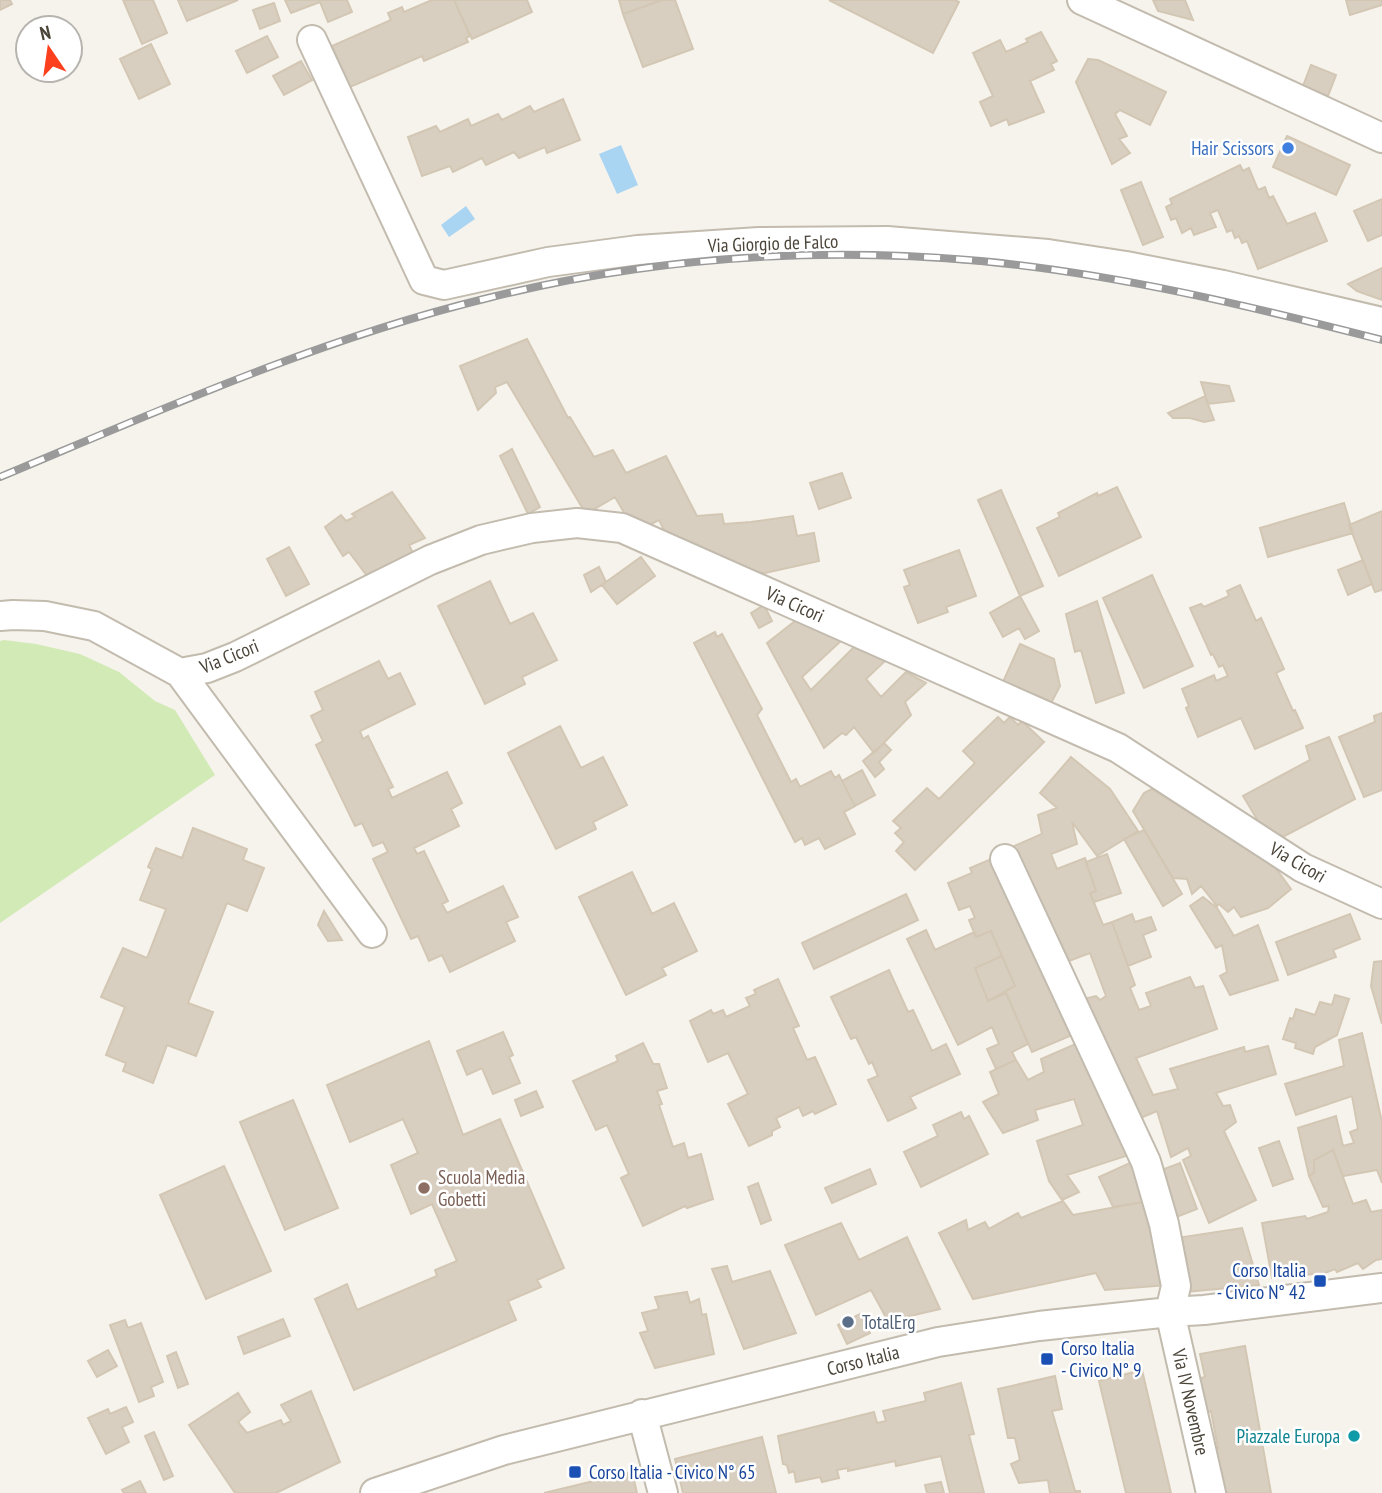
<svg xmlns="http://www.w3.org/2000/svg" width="1382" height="1493" font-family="'PT Sans Narrow',sans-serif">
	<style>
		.green { fill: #d2eab5 }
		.water { fill: #a9d4f2 }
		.building { fill: #d8cfc1; stroke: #d3c7b4; stroke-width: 2 }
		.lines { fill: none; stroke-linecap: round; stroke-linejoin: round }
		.street-casing { stroke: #c2bbae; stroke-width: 32 }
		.street { stroke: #fff; stroke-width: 28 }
		.rail-casing { stroke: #9a9a9a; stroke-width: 8 }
		.rail { stroke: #fff; stroke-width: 5; stroke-dasharray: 16; stroke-linecap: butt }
		.shop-dot { fill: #3f7fe0; stroke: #fff; stroke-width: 2.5 }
		.education-dot { fill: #8d6e63; stroke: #fff; stroke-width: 2.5 }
		.transit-dot { fill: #1a4fb4; stroke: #fff; stroke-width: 2.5 }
		.service-dot { fill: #5c6f8a; stroke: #fff; stroke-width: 2.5 }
		.culture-dot { fill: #0f9aa8; stroke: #fff; stroke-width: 2.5 }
		.labels { text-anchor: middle; stroke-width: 5; stroke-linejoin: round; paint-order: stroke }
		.shop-label { font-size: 19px; fill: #366cbe; stroke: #fff; text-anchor: end }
		.street-label { font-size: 19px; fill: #4b4439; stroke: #fff }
		.education-label { font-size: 19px; fill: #785e54; stroke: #fff; text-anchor: start }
		.transit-label { font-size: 19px; fill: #164399; stroke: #fff; text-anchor: start }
		.service-label { font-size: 19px; fill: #4e5e75; stroke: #fff; text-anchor: start }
		.culture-label { font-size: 19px; fill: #0d838f; stroke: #fff; text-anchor: end }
	</style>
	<rect width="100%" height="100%" fill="#f6f3ec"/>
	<path class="green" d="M4 640 36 644 80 654 119 672 155 701 175 710 215 775 0 923V641Z"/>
	<path class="water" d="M621 145 638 185 617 194 599 154Z
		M466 206 475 219 449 237 441 225Z"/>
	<path class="building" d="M0 0H10L12 4 0 10Z
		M123 0H153L167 33 142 44Z
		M178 0H238L187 21Z
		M285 0H347L352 12 328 22 320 2 291 13Z
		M432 0H454L470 36 466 38 468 42 424 61 422 56 350 87 332 46 391 20 388 13 402 7 404 12Z
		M454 0H527L532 12 472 39Z
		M619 0H662L623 14Z
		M662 0H675L693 49 643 67 623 14Z
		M829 0H955L959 2 933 53Z
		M1153 0H1185L1193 20 1158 11Z
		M1346 0H1382V5L1350 15Z
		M274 3 280 21 260 29 253 10Z
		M1041 32 1057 61 1051 64 1054 70 1030 81 1044 112 1009 125 1007 119 991 126 980 102 993 96 973 53 1000 40 1006 52 1028 42 1026 39Z
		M267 36 278 57 247 73 236 51Z
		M151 44 170 84 139 99 120 59Z
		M1088 59 1098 60 1166 92 1150 125 1120 110 1115 114 1127 136 1119 139 1130 153 1112 164 1076 82Z
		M301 61 312 80 284 95 273 76Z
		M1311 65 1336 75 1328 96 1303 86Z
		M563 99 580 140 547 153 545 147 519 158 514 152 486 165 482 158 453 172 450 166 422 176 408 137 436 126 440 132 468 119 471 126 498 114 502 120 530 106 534 112Z
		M1287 136 1350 165 1336 195 1273 167Z
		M1240 165 1243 171 1249 168 1258 190 1265 187 1269 198 1273 196 1287 224 1315 213 1327 241 1258 269 1247 241 1242 243 1239 236 1235 238 1232 230 1227 232 1218 210 1210 213 1216 227 1194 235 1191 228 1182 233 1176 218 1171 220 1166 207 1172 204 1170 199Z
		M1141 182 1163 237 1143 245 1121 190Z
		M1382 199V235L1368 241 1354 211Z
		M1382 268V300L1357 291 1348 284Z
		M527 339 568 418 570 417 594 457 613 450 626 473 666 456 697 516 722 514 724 524 751 522 793 516 797 536 814 533 819 561 765 573 722 568 670 542 659 520 643 528H633L615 497 586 514 507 382 495 387 496 393 478 410 460 366Z
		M1201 382 1229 386 1234 401 1208 404Z
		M1205 396 1214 420 1204 422 1190 418H1173L1168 413Z
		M512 449 540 507 528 514 500 456Z
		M842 473 851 498 819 509 810 483Z
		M1117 487 1141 537 1059 576 1037 528 1060 517 1058 513 1097 493 1098 496Z
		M1001 490 1043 586 1020 596 978 500Z
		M392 492 425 538 409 545 413 553 370 580 349 552 343 556 325 527 341 515 346 521 355 517 352 514Z
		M1344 503 1353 533 1268 557 1260 528Z
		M1382 511V590L1375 592 1349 525Z
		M289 547 309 584 286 596 267 559Z
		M959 550 976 596 946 607 948 612 918 623 904 587 910 585 904 570Z
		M641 557 655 576 617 604 602 585Z
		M1363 560 1372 584 1348 595 1338 570Z
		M599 567 606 582 591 592 584 575Z
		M1152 575 1193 666 1144 688 1103 598Z
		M490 581 510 624 533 613 557 660 522 677 525 684 485 704 438 606Z
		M1240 585 1256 621 1261 618 1284 669 1276 673 1293 711 1295 710 1303 728 1255 749 1241 718 1198 737 1186 708 1189 706 1182 689 1214 675 1216 681 1228 676 1223 665 1219 667 1213 654 1211 655 1190 608 1201 604 1204 607 1229 596 1227 591Z
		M1020 596 1039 631 1025 639 1019 628 1003 637 990 613Z
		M1097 601 1124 693 1096 703 1081 650 1075 652 1066 614Z
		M764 605 772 621 759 628 751 613Z
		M799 618 841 641 802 677 811 690 856 645 885 661 866 679 881 697 906 672 926 683 905 702 911 715 874 753 854 727 846 735 842 733 824 748 767 643Z
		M715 632 717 637 722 634 762 709 757 715 791 782 796 779 800 787 831 771 835 778 839 775 855 806 844 812 855 834 825 849 819 838 805 845 802 838 795 842 694 643Z
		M1020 644 1054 659 1060 686 1048 709 1008 689 1010 685 1003 682Z
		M379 661 388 679 400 673 415 704 360 731 363 739 368 736 393 787 388 789 392 798 447 772 462 803 451 809 459 826 414 848 417 854 424 851 448 901 442 904 447 913 503 886 518 917 506 922 515 941 450 972 442 955 429 961 418 936 411 939 373 859 388 852 383 842 373 846 362 823 355 826 316 745 323 741 311 716 323 710 315 692Z
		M1382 713V790L1364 797 1339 737 1375 722 1374 716Z
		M998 717 1004 723 1010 717 1018 725 1022 721 1044 742 915 870 896 851 904 842 895 833 901 828 893 821 927 788 939 799 975 763 963 751Z
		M560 726 581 768 603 757 627 805 593 822 596 829 556 849 508 753Z
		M1329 737 1355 799 1273 842 1269 839 1243 796 1310 760 1306 746Z
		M884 743 891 750 879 762 884 769 875 777 863 761Z
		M1071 757 1110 789 1138 831 1097 856 1072 822 1077 844 1051 854 1057 869 1085 858 1096 891 1090 893 1103 925 1112 922 1135 985 1130 988 1139 1010 1151 1006 1146 993 1190 977 1195 988 1203 986 1217 1029 1136 1058 1153 1095 1178 1089 1170 1069 1244 1047 1245 1052 1268 1046 1276 1074 1216 1093 1223 1106 1230 1105 1236 1122 1224 1131 1256 1200 1209 1223 1183 1160 1191 1156 1188 1148 1171 1157 1157 1111 1131 1122 1080 1000 1096 996 1100 1000 1106 996 1090 953 1061 964 1012 847 1042 834 1038 815 1057 808 1040 793Z
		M862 770 875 795 855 806 842 781Z
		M1152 789 1252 852 1258 847 1269 859 1291 889 1268 908 1241 917 1234 907 1228 912 1219 904 1217 906 1201 886 1192 894 1187 879 1173 878 1133 811 1144 793Z
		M193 828 247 849 243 860 264 868 247 911 227 903 188 1003 213 1012 196 1056 167 1045 153 1083 123 1071 126 1063 106 1055 125 1007 101 997 123 948 147 958 166 909 140 900 152 869 148 867 156 848 182 858Z
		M1144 830 1182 894 1163 906 1124 839Z
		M1107 854 1121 893 1094 902 1090 893 1096 891 1086 862Z
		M996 857 1077 1033 1032 1052 1005 991 1015 986 991 931 976 937 969 920 975 918 970 906 959 910 948 883 972 873 970 868Z
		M632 872 652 914 674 903 697 951 662 968 666 975 626 995 579 897Z
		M906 894 918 920 814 969 802 943Z
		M1203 897 1217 908 1234 936 1258 925 1278 980 1230 995 1220 976 1227 972 1222 945 1216 948 1190 906Z
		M324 911 342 940 328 941 318 925Z
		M1132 914 1135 922 1151 917 1156 930 1143 935 1151 957 1128 966 1112 922Z
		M1350 914 1360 939 1333 950 1336 957 1288 975 1276 942Z
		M926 930 935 950 974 932 976 937 991 931 1002 956 975 968 988 1001 1006 993 1009 999 1028 1044 1012 1052 1016 1060 996 1069 987 1049 999 1044 992 1027 958 1045 907 939Z
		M1002 956 1015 986 988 1001 975 968Z
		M1382 961V1024L1371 986 1374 962Z
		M889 970 908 1012 913 1010 932 1051 946 1044 960 1074 910 1097 916 1108 888 1121 868 1080 878 1076 872 1062 869 1064 856 1037 851 1039 831 997Z
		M778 979 799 1026 793 1028 807 1060 815 1057 836 1104 815 1114 813 1111 803 1116 799 1107 776 1118 780 1127 772 1131V1135L749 1146 728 1104 748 1094 728 1053 708 1062 690 1021 711 1010 713 1014 723 1010 726 1017 750 1006 746 998 756 994 754 990Z
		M1335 995 1349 999 1337 1035 1315 1047 1313 1054 1295 1048 1296 1043 1283 1039 1290 1018 1293 1019 1296 1009 1315 1015 1320 1002 1332 1005Z
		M503 1032 513 1055 509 1057 520 1083 493 1094 482 1068 467 1075 457 1051Z
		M1362 1033 1382 1122V1183L1377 1170 1343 1176 1333 1150 1314 1160V1173L1309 1176 1298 1128 1336 1116 1343 1146 1354 1143 1350 1132 1358 1129 1352 1096 1296 1115 1285 1084 1344 1066 1339 1040Z
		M429 1041 463 1135 500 1119 564 1268 537 1280 541 1287 508 1301 516 1320 354 1390 315 1299 347 1284 357 1310 437 1276 435 1270 457 1261 432 1204 411 1214 391 1165 418 1153 403 1119 350 1142 327 1085Z
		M1080 1042 1129 1155 1067 1175 1079 1192 1062 1200 1049 1181 1037 1141 1083 1125 1074 1099 1035 1110 1038 1120 1003 1133 983 1102 999 1094 990 1072 1016 1060 1028 1080 1044 1072 1041 1059Z
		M643 1043 653 1064H659L667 1088 657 1091 662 1104 659 1105 673 1147 684 1143 688 1158 701 1154 713 1199 687 1208 685 1206 643 1226 621 1178 629 1174 607 1125 596 1130 573 1081 618 1061 616 1056Z
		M536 1091 543 1107 521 1116 515 1100Z
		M293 1100 338 1208 285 1230 240 1122Z
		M961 1112 964 1119 969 1116 988 1154 921 1187 904 1152 938 1136 933 1125Z
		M1279 1141 1293 1179 1273 1186 1259 1148Z
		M1333 1150 1353 1204 1366 1200 1371 1212 1382 1210V1259L1376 1260 1363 1269 1358 1263 1337 1272 1335 1269 1325 1273 1272 1278 1262 1223 1305 1216 1307 1219 1328 1212 1329 1206 1323 1207 1309 1176 1314 1173V1160Z
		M1132 1162 1149 1201 1113 1207 1099 1177Z
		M1180 1163 1197 1209 1174 1218 1156 1172Z
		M224 1166 271 1271 206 1299 160 1195Z
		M870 1169 876 1184 832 1203 825 1188Z
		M758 1183 771 1220 761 1224 748 1187Z
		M1063 1201 1073 1215 1149 1201 1167 1285 1105 1290 1096 1273 973 1299 939 1233 966 1220 968 1230 985 1222 989 1229 1018 1213 1021 1218Z
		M841 1223 859 1260 907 1237 940 1309 888 1321 871 1290 816 1315 785 1245Z
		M1242 1228 1259 1285 1186 1292 1177 1238Z
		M727 1266 732 1282 770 1271 796 1333 744 1349 712 1269Z
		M687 1292 690 1303 699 1299 702 1315 706 1314 714 1354 655 1368 640 1333 648 1331 642 1313 659 1309 655 1297Z
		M860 1314 870 1333 847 1344 838 1325Z
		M283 1319 290 1336 244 1354 238 1337Z
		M125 1320 128 1328 141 1323 163 1382 151 1387 154 1396 139 1402 110 1325Z
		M1245 1346 1271 1493H1225L1210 1449 1218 1448 1211 1411 1204 1413 1197 1379 1205 1377 1200 1354Z
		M108 1350 117 1366 97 1377 88 1361Z
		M176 1352 188 1384 178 1388 167 1356Z
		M1142 1370 1171 1493H1126L1099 1381Z
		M1055 1376 1062 1409 1052 1411 1075 1491H1080V1493H1050L1048 1480 1019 1483 1011 1464 1020 1460 1015 1438H1008L998 1389Z
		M961 1383 974 1434 969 1435 984 1493H950L941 1456 896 1466 895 1461 848 1471V1468L837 1470 839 1478 822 1482 820 1477 796 1482 794 1471 789 1473 787 1465 783 1464 778 1436 874 1412 877 1423 886 1421 883 1411 926 1401 924 1393Z
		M311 1391 340 1462 276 1493H235L189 1425 238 1393 250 1412 238 1422 247 1433 281 1420 283 1425 291 1421 281 1405Z
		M126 1407 133 1422 122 1427 129 1442 106 1454 88 1418 108 1409 110 1414Z
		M154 1432 173 1476 164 1480 145 1436Z
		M762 1437 776 1493H683L675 1459Z
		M627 1473 628 1478 633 1476 637 1493H544Z
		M140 1481 146 1493H124L122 1490Z
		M941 1482 944 1493H927L925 1485Z"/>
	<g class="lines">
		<g class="street-casing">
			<path id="street" d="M1082 0 1382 138
				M312 40 424 280 444 285 548 262 638 250 759 242 887 241 1048 254 1126 266 1223 285 1382 322
				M0 616 13 615 45 616 94 626 180 673 372 933
				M180 673 207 668 235 657 430 560 481 540 532 528 577 523 622 528 1118 748 1303 868 1382 904
				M1005 859 1146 1162 1164 1224 1176 1286 1170 1312 1211 1493
				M642 1414 663 1493
				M375 1493 504 1450 938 1342 1039 1326 1170 1312 1204 1310 1382 1288"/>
		</g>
		<use href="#street" class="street"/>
		<g class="rail-casing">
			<path id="rail" d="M0 477C158 411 317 340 484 299 646 258 815 246 981 261 1117 274 1250 306 1382 340"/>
		</g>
		<use href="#rail" class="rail"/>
	</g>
	<circle class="shop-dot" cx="1288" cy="148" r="7"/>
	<circle class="education-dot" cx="424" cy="1188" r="7"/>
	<g class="transit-dot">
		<rect x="1313" y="1274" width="14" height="14" rx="3.5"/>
		<rect x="1040" y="1352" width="14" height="14" rx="3.5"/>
		<rect x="568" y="1465" width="14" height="14" rx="3.5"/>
	</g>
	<circle class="service-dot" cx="848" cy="1322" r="7"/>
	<circle class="culture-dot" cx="1354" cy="1436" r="7"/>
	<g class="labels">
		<g class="shop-label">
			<text x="1274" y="155">Hair Scissors</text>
		</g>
		<g class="street-label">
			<text transform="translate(773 243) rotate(-2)" y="7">Via Giorgio de Falco</text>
			<text transform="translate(795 604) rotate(24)" y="7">Via Cicori</text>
			<text transform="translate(229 656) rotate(-22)" y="7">Via Cicori</text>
			<text transform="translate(1298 862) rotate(30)" y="7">Via Cicori</text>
			<text transform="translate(863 1360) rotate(-14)" y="7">Corso Italia</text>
			<text transform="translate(1191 1402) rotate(77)" y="7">Via IV Novembre</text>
		</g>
		<g class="education-label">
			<text x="438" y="1184">Scuola Media<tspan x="438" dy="22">Gobetti</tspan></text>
		</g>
		<g class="transit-label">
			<text x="1306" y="1277" text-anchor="end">Corso Italia<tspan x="1306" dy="22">- Civico N° 42</tspan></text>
			<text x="1061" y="1355">Corso Italia<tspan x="1061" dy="22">- Civico N° 9</tspan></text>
			<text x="589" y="1479">Corso Italia - Civico N° 65</text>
		</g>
		<g class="service-label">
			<text x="862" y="1329">TotalErg</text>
		</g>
		<g class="culture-label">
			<text x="1340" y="1443">Piazzale Europa</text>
		</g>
	</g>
	<g transform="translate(49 49) rotate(347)"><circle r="33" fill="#ffffff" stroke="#b7b4b0" stroke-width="2"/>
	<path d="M0-5L12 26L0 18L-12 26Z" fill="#fc3f1d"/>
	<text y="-10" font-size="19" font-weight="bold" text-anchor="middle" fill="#4b4439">N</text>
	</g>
</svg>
